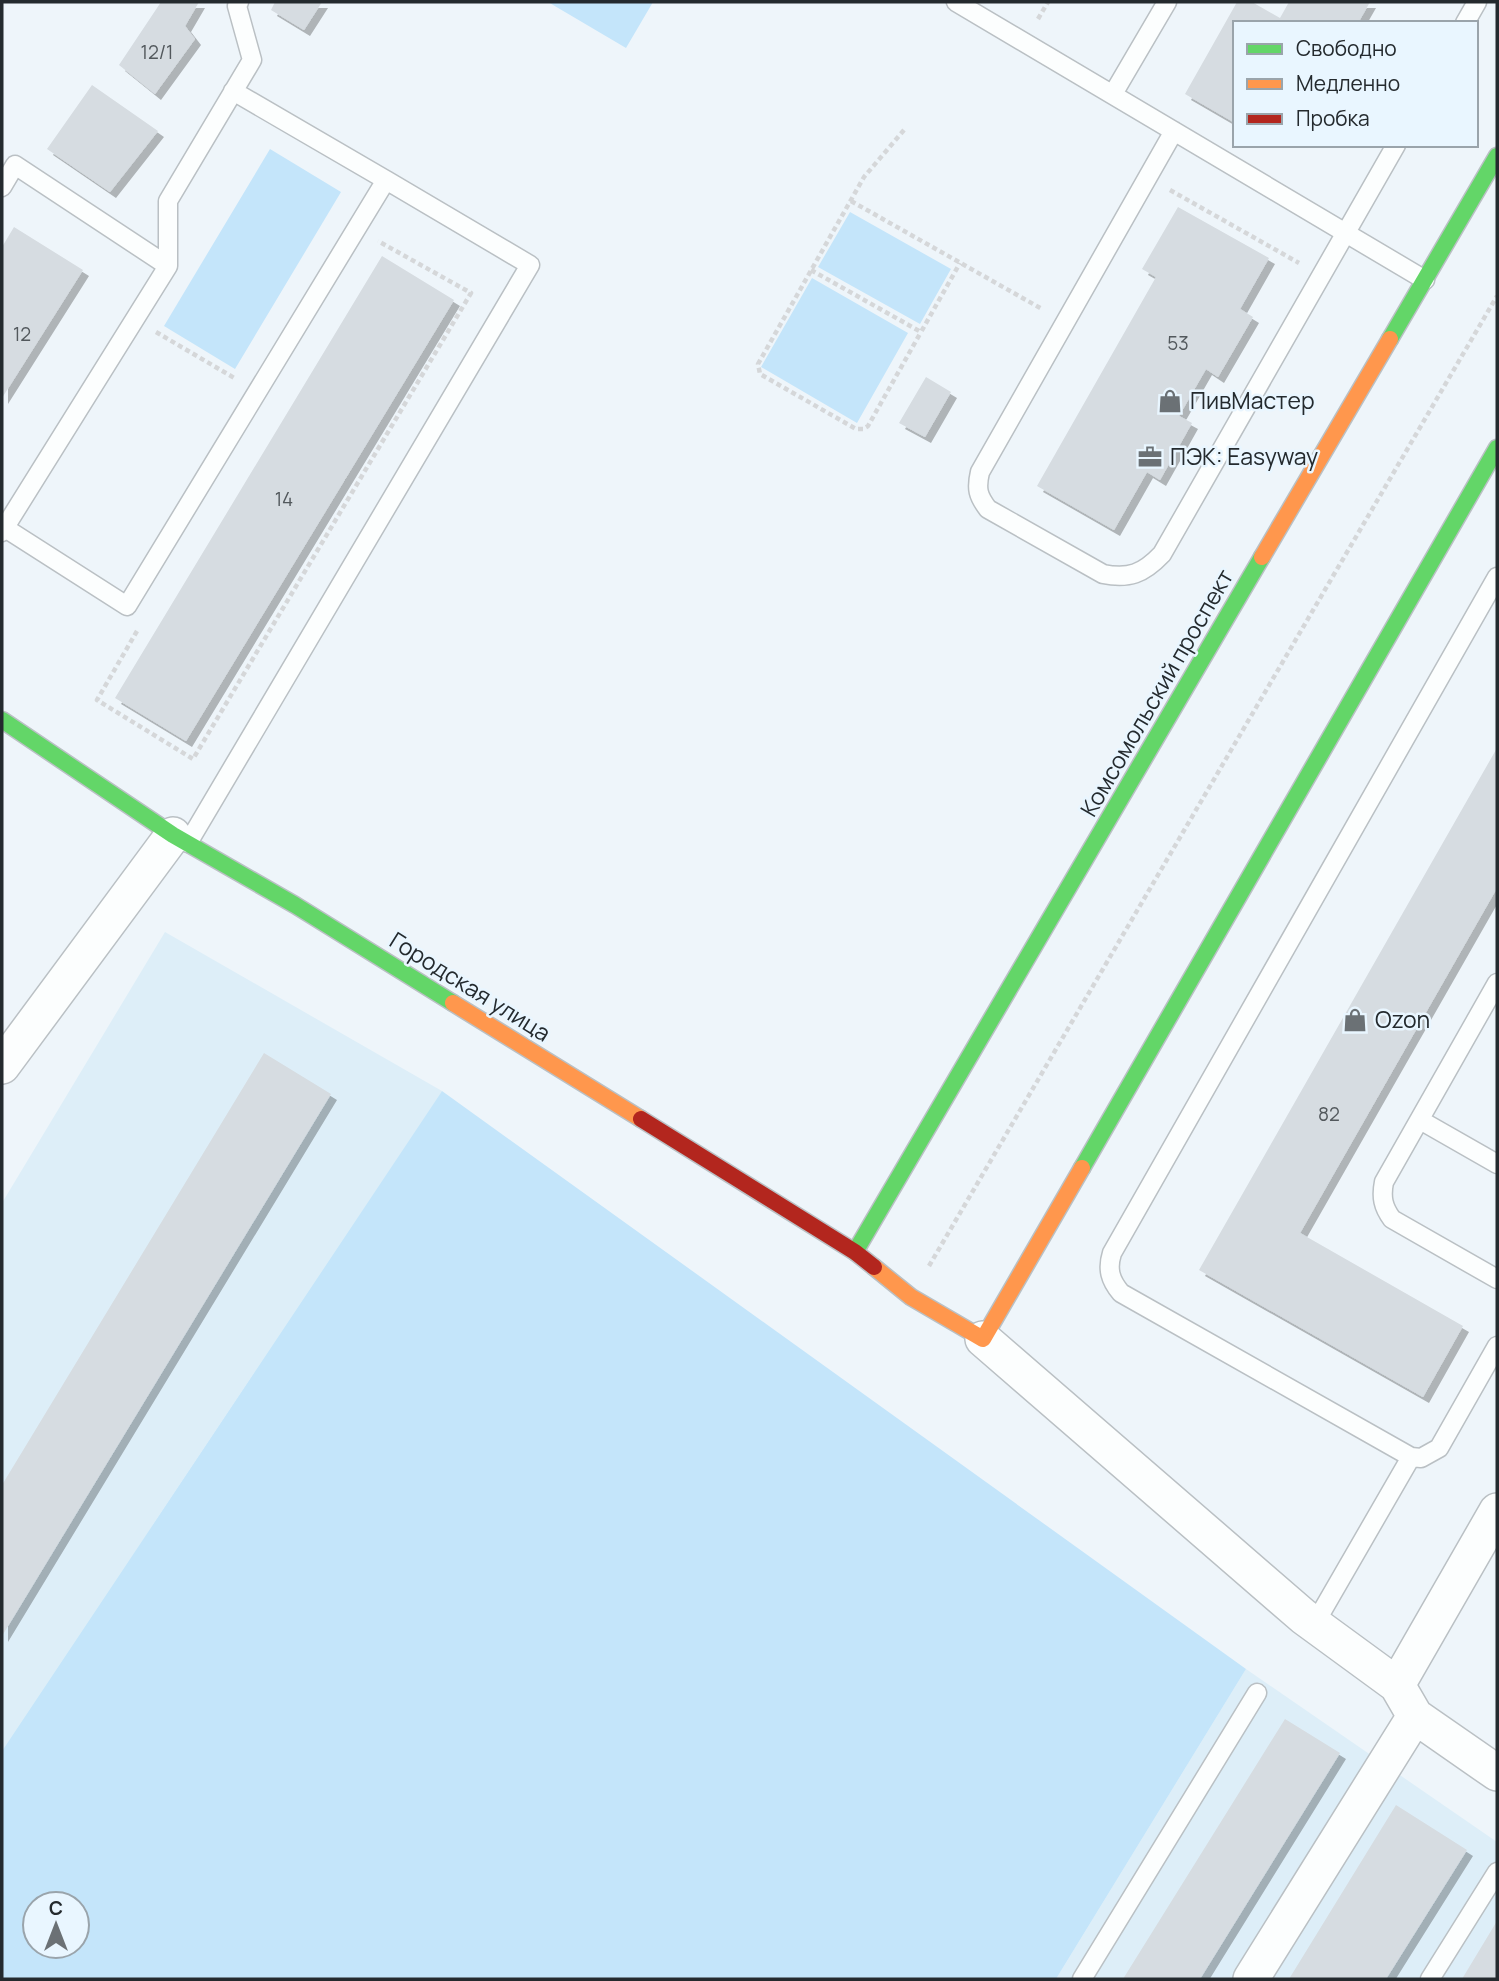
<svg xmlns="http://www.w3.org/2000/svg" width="1499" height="1981" font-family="Manrope,sans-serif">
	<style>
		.built { fill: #ddeef8 }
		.green { fill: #c4e5fa; fill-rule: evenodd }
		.building { fill: #d6dce1; filter: url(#shadow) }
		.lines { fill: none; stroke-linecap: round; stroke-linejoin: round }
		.lane-casing { stroke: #bac0c4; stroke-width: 21 }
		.street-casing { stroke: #bac0c4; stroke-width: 38 }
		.fast-casing { stroke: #bac0c4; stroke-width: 19 }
		.slow-casing { stroke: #bac0c4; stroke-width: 19 }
		.jam-casing { stroke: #bac0c4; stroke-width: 19 }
		.path { stroke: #d5d7d9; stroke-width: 4.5; stroke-dasharray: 5 3.5; stroke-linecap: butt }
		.lane { stroke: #fcfefe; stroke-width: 18 }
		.street { stroke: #fcfefe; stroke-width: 35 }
		.fast { stroke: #63d668; stroke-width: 16 }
		.slow { stroke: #ff974d; stroke-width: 16 }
		.jam { stroke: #b3261e; stroke-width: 16 }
		.labels { text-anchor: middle; stroke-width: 5; stroke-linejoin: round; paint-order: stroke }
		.number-label { font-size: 19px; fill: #52585c }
		.poi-label { font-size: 23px; fill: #242a2e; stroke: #e9f6ff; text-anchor: start }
		.street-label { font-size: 23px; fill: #242a2e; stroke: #e9f6ff }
	</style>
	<defs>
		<filter id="shadow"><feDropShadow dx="6" dy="6" stdDeviation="0" flood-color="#0004"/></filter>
	</defs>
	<rect width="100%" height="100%" fill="#eef5fa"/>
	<path class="built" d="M165 932 442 1091 2 1751V1203Z
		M1246 1669 1497 1842V1979H1056Z"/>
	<path class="green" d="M548 2H653L626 48Z
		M270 149 341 192 235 369 164 326Z
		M850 212 951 269 920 324 818 267Z
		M812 278 908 333 857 423 761 367Z
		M442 1091 1246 1669 1056 1979H2V1751ZM77 1904V1946H35V1904Z"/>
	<path class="building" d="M161 2H199L185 26 195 39 155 94 119 65Z
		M275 2H322L304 30 271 10Z
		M1237 2H1252L1280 18 1289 2H1370L1358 23H1235V123L1185 94Z
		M92 85 158 131 110 192 47 149Z
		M1178 207 1269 258 1240 309 1253 317 1218 377 1206 369 1179 416 1192 423 1160 480 1147 472 1114 530 1037 486 1156 277 1142 269Z
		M14 227 83 270 2 398V247Z
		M382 256 454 300 186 741 115 698Z
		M926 377 951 392 925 437 899 423Z
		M1497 748V888L1300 1233 1463 1326 1423 1397 1199 1270Z
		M264 1053 331 1094 2 1636V1485Z
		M1285 1719 1340 1753 1200 1979H1123Z
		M1396 1805 1467 1850 1386 1979H1289Z
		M1497 1921V1979H1462Z"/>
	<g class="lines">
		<g class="lane-casing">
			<path id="lane" d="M956 2 1425 280
				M1465 23 1477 2
				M233 91 386 180
				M1113 94 1167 2
				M1174 131 980 472C976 489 978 496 988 509L1103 574C1129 579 1143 574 1162 554L1396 145
				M2 187 15 165 168 266
				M5 528 127 606 386 180 530 265 188 843
				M2 532 168 266V201L252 60 237 6 239 2
				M1497 983 1384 1182C1381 1197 1383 1207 1392 1219L1497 1279
				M1420 1120 1497 1164
				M1411 1457 1121 1293C1110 1280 1107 1269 1112 1253L1497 577
				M1314 1625 1411 1457 1421 1458 1439 1448 1497 1346
				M1082 1979 1257 1693
				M1430 1979 1497 1872"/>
		</g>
		<g class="street-casing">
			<path id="street" d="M2 1066 173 835
				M983 1339 1304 1617 1397 1685 1415 1716 1497 1773
				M1397 1685 1497 1511
				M1251 1979 1415 1716"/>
		</g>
		<g class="fast-casing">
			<path id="fast" d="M1390 339 1497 156
				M2 720 173 835 295 905 453 1003
				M1082 1168 1497 448
				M855 1252 1262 557"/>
		</g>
		<g class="slow-casing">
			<path id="slow" d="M1262 557 1390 339
				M453 1003 641 1119
				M874 1267 911 1297 983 1339 1082 1168"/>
		</g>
		<g class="jam-casing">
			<path id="jam" d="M641 1119 855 1252 874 1267"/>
		</g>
		<path class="path" d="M1038 19 1048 2
			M904 130 864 177 758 364 760 374 856 429H863L868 426 921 332
			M1170 190 1299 263
			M851 201 1042 309
			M811 270 921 332 960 263
			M156 332 236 379
			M137 631 97 700 193 759 471 293 378 241
			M929 1266 1497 296"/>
		<use href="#lane" class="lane"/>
		<use href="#street" class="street"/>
		<use href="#fast" class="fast"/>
		<use href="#slow" class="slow"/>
		<use href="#jam" class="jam"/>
	</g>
	<defs>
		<g id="shop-bare" transform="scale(1.89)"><path d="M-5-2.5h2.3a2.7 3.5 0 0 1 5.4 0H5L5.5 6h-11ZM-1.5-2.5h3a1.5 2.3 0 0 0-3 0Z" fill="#6b7175" stroke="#e9f6ff" stroke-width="2.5" paint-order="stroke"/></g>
		<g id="office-bare" transform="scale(1.89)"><path d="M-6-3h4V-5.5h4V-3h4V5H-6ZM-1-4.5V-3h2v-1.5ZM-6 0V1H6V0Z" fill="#6b7175" stroke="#e9f6ff" stroke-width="2.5" paint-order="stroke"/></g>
	</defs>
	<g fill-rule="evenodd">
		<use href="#shop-bare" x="1170" y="401"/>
		<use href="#office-bare" x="1150" y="457"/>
		<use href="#shop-bare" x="1355" y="1020"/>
	</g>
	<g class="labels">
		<g class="number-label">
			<text x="157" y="59">12/1</text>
			<text x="22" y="341">12</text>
			<text x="1178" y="350">53</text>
			<text x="284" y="506">14</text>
			<text x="1329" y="1121">82</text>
		</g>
		<g class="poi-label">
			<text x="1190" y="409">ПивМастер</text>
			<text x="1170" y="465">ПЭК: Easyway</text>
			<text x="1375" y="1028">Ozon</text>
		</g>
		<g class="street-label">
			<text transform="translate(1157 693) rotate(-60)" y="8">Комсомольский проспект</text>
			<text transform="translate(470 987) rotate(32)" y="8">Городская улица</text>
		</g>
	</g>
	<rect width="1499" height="1981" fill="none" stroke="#242a2e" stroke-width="7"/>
	<rect x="1233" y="21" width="245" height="126" fill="#e9f6ff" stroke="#9aa4ab" stroke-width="2"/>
	<rect x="1247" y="44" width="35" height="10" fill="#63d668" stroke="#9aa4ab" stroke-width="2"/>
	<text x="1296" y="56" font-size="21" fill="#242a2e">Свободно</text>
	<rect x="1247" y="79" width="35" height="10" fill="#ff974d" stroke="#9aa4ab" stroke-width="2"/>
	<text x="1296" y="91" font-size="21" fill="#242a2e">Медленно</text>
	<rect x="1247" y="114" width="35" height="10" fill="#b3261e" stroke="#9aa4ab" stroke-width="2"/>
	<text x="1296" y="126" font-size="21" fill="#242a2e">Пробка</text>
	<g transform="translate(56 1925)"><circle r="33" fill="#e9f6ff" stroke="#9aa4ab" stroke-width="2"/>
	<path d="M0-5L12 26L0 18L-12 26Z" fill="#6b7175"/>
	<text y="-10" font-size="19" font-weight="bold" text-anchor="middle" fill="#242a2e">С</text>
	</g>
</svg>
